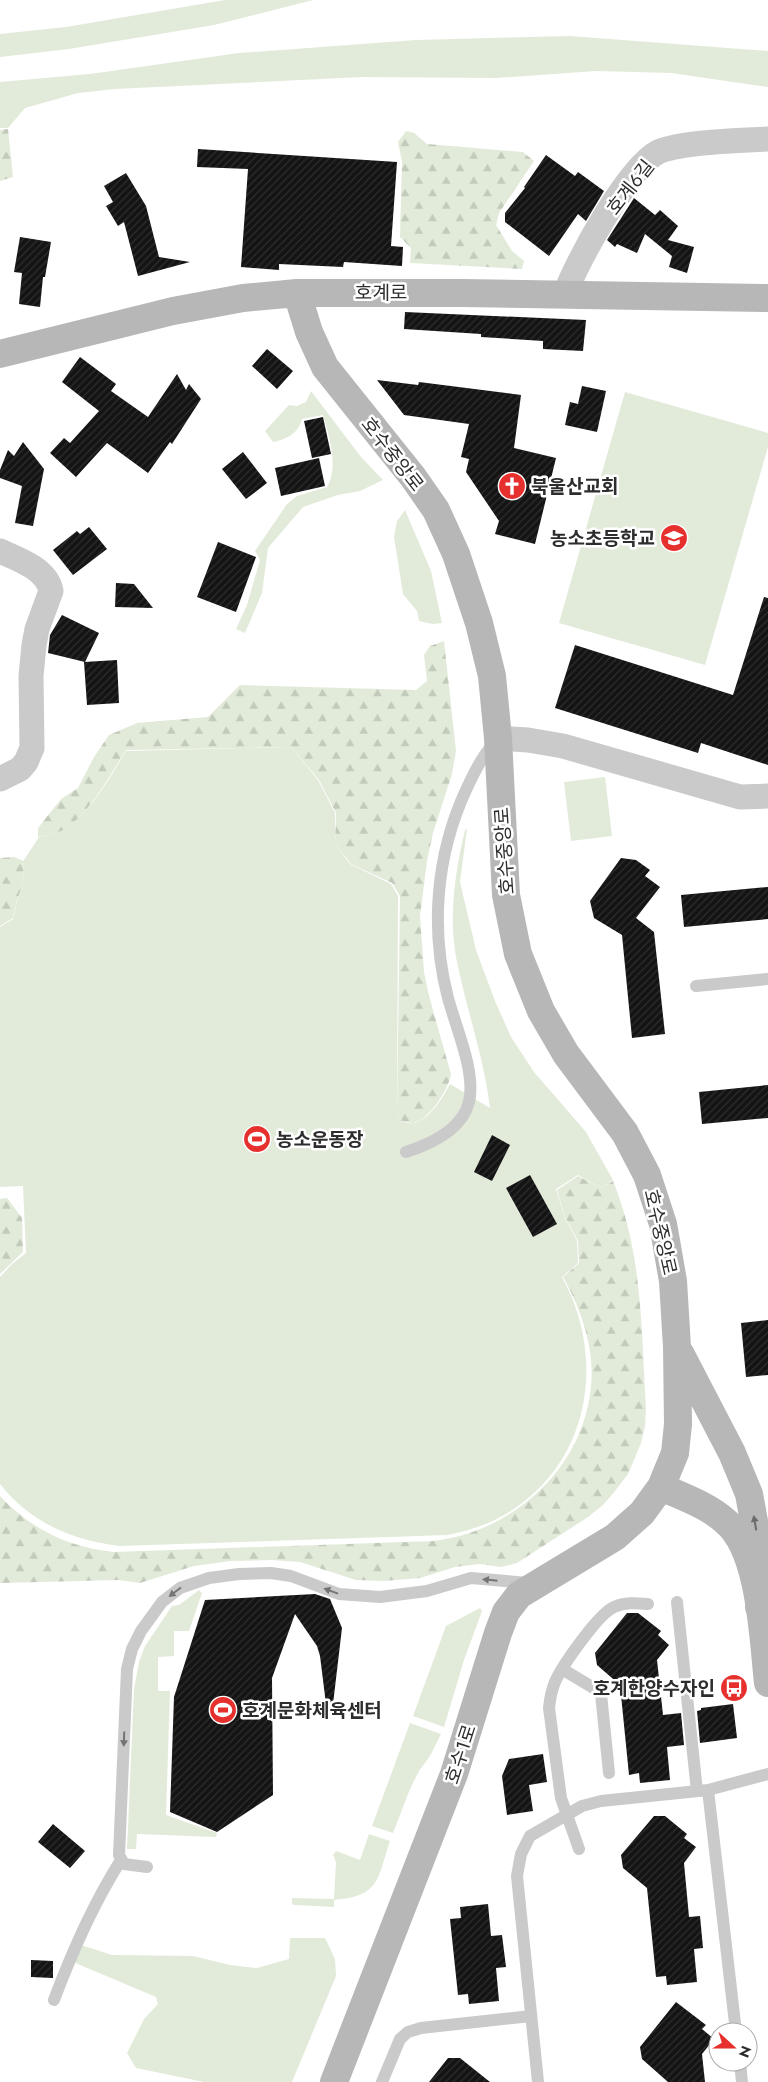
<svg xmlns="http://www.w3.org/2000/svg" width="768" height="2082" font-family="Jost,'Noto Sans KR',sans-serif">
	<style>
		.grass { fill: #e2ebda }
		.forest { fill: url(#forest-firs) }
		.building { fill: url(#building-hatch) }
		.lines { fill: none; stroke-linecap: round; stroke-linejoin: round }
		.lane { stroke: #cacaca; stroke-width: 12 }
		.street { stroke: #cacaca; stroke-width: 25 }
		.secondary { stroke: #b7b7b7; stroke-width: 28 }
		.oneway { fill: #6b6b6b }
		.oneway2 { fill: #747474 }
		.labels { text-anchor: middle; stroke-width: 5; stroke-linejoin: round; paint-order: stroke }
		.street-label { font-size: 19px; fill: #2d2d2d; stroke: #fff }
		.poi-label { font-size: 19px; font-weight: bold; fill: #2d2d2d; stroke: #fff; text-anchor: start }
	</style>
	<defs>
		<pattern id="forest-firs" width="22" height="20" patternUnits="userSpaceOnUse" patternTransform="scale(1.25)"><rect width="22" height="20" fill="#e2ebda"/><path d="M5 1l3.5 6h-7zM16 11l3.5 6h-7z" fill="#c2cabb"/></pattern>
		<pattern id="building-hatch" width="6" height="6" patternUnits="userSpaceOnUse" patternTransform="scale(1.25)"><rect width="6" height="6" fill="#141414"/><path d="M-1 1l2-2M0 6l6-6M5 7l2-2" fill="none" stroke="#2e2e2e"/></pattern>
	</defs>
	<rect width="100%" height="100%" fill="#fff"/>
	<path class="grass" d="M225 0H313L214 25 69 49 0 57V34L66 27Z
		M570 36 768 51V87L671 73 596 71 496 78 363 77 115 89 78 93 25 108 8 128H0V82L90 74 239 53 416 40Z
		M311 391 361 457 383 480 360 491 338 495 303 507 268 548 262 593 245 633 236 629 247 605 260 560 255 551 287 504 297 496 327 487C339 466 329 437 323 415L302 419C298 434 287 439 273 442L265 431 289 405 297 406 306 402Z
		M625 392 768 433V447L705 665 559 623Z
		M405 510 431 571 442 623 433 624 419 621 417 611 403 594 394 537 397 521Z
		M291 747 318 780 335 813V844L350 864 391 884 398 896 397 1113 401 1121C404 1122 410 1124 413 1123 430 1120 443 1097 450 1084L490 1108C484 1058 467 1011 457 962 448 920 455 871 465 830L467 829 460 882 476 950 495 1001 511 1037 534 1072 586 1132 613 1180 601 1188 578 1175 556 1189 565 1218 577 1241 578 1263 562 1277C611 1366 586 1480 488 1523 476 1528 462 1532 448 1535L119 1546C71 1540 30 1522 0 1484V1277L12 1264 26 1253 23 1186 0 1187V927L13 919 17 901 23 884 24 860 39 837C46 835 55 834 61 830 90 815 110 777 126 751Z
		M605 777 612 836 571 841 564 782Z
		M199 1590 202 1593 189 1631H174V1656L158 1657V1691H170L166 1815 217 1833 216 1837 137 1834 136 1849H127L134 1689 139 1662 145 1646 172 1606 179 1605Z
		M480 1608 482 1611 464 1660 444 1727 413 1716 446 1626Z
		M410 1723 441 1734 430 1756 419 1771 410 1789 393 1833 372 1826Z
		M369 1834 390 1841C377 1880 380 1896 334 1900V1907L294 1905 292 1904V1898L334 1899 336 1862 333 1855 336 1851 360 1860Z
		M290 1938H325L335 1959 336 1976 292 2082H204L136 2068 127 2053 144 2019 158 2004 156 1997 73 1962 81 1945 112 1955 193 1956 230 1965 257 1968 289 1959Z"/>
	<path class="forest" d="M8 129 13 177 0 181V130Z
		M406 131 414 133 427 144 523 152 534 161 499 213 496 225 512 251 524 261 522 269 410 263 411 248 400 237 402 162 398 142Z
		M444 641 456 751 452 774 433 833 427 861 420 916 424 972 429 996 451 1074C449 1089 429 1120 413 1123 410 1123 404 1121 401 1121L397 1113 400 896 392 883 351 864 335 844 336 813 319 780 291 747 126 750C110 775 88 817 61 831 54 834 45 835 38 837V828L61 799 78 788 94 757 109 735 137 723 208 717 240 685 416 690 427 681 424 655 430 646Z
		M14 857 24 861 23 884 17 900 13 918 0 926V858Z
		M578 1176 601 1188 613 1181C643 1255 641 1329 646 1408L645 1426 641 1443 628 1474 615 1491 603 1505 588 1517 517 1563 501 1567 480 1564 455 1567 420 1578 383 1581 356 1580 300 1562 272 1560 231 1561 194 1566 140 1583 119 1580 0 1583V1496C32 1530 68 1547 114 1552L433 1541C513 1532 584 1468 591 1386 595 1349 581 1309 563 1277L579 1263 578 1241 565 1217 557 1190Z
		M7 1198 22 1218 23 1252 0 1274V1199Z"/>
	<path class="building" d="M198 149 397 162 391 246 403 247 402 266 344 262 343 267 279 264V270L241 267 248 169 197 167Z
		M546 155 575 176 578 172 604 191 586 221 578 214 549 256 505 222V213L525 188 524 187Z
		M126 173 146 206 159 257 190 262 138 276 124 222 118 226 106 206 113 202 104 186Z
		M634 198 655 215 660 210 678 226 668 240 694 247 687 273 669 267 672 256 645 234 637 253 617 244 615 247 607 240Z
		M20 237 51 242 45 277H43L40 307 19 304 22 273 14 272Z
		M405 312 586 320 583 351 543 349V341L481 337V334L404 329Z
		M267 349 293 371 277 389 252 366Z
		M80 357 116 384 111 391 148 417 177 374 186 390 189 384 201 399 172 444 170 442 148 473 107 443 76 477 50 453 64 438 70 443 99 411 62 382Z
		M377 380 418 385 419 382 521 395 514 448 556 458 535 544 495 534 499 521 466 472 469 459 461 457 469 424 404 415Z
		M582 386 606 391 597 432 565 425 570 402 578 404Z
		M323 417 331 454 312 458 304 421Z
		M23 442 44 469 33 526 15 523 22 486 0 478V470L8 450 14 456Z
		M243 452 267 483 246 499 222 469Z
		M319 458 325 486 281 496 275 468Z
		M89 527 107 549 73 575 53 550 77 531 80 534Z
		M218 542 256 557 236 612 197 597Z
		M116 583 134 584 153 608 115 607Z
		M764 597 768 598V765L701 743 698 753 555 708 575 645 733 695Z
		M62 615 99 633 85 662 48 653 50 635Z
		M117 660 119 703 87 705 84 662Z
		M621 858 636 860 650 870 645 876 660 887 636 918 654 932 665 1034 632 1038 622 935 594 918 590 901Z
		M768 887V919L684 927 681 895Z
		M768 1085V1118L702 1124 699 1092Z
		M492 1135 510 1145 492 1181 474 1172Z
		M530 1175 557 1224 533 1237 506 1188Z
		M768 1320V1375L746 1377 741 1323Z
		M315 1594 330 1599 342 1628 333 1704H326L320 1656 317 1646 295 1614 272 1678 273 1795 217 1832 170 1812 174 1697 205 1600Z
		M627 1613H638L661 1631 658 1635 669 1645 657 1660 663 1715 681 1713 684 1745 667 1747 670 1780 640 1783 639 1773 629 1775 620 1685 597 1665 595 1653Z
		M733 1704 737 1738 700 1743 697 1711 701 1710V1708Z
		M543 1754 547 1782 529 1785 533 1811 507 1815 502 1776 509 1759Z
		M654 1816H665L687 1834 684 1838 696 1847 684 1863 689 1917 700 1916 703 1948 694 1949 697 1982 667 1985 666 1976 656 1977 647 1888 623 1868 621 1855Z
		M53 1824 85 1851 70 1868 38 1842Z
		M488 1904 491 1936 502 1935 506 1967 496 1968 499 2001 469 2004 468 1994 458 1995 450 1919 461 1918 460 1907Z
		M31 1960 53 1961V1978L31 1977Z
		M676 2002 706 2025 702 2029 714 2039 702 2054 705 2082H668L642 2059 640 2047Z
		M448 2058H460L490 2082H429Z"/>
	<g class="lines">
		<path class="lane" d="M696 986 768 979
			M406 1152C431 1144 462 1130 469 1102 476 1072 456 1028 448 998 430 929 436 855 466 790 474 773 482 756 495 742
			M677 1602 697 1791
			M562 1669 597 1690 601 1694 609 1773
			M708 1790 736 2032
			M579 1849 561 1798 549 1708C550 1699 551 1691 555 1682 562 1666 598 1614 614 1607 625 1602 636 1603 648 1604
			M147 1867 124 1864 119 1855 127 1669 132 1649 141 1631 162 1602 180 1588 209 1578 239 1574 271 1573 291 1576 339 1594 380 1597 427 1591 471 1578 529 1583
			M54 2000C72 1952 93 1904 121 1860
			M740 2062 742 2082
			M382 2082 400 2039 408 2032 421 2028 531 2016
			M538 2082 517 1876 521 1854 530 1836 582 1806 601 1801 708 1790 768 1774"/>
		<path class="street" d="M565 294C577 261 628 168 658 152 679 142 743 140 768 139
			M0 551C18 559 47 569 51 591L37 629 34 645 31 676 32 748 26 762 20 769 0 779
			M498 738 528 740 563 746 740 797 768 796"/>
		<path class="secondary" d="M297 293 309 332 325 367 413 477 436 510 456 554 479 623 492 676 498 738 506 895 518 954 541 1011 566 1054 625 1133 647 1175 663 1224 673 1281 677 1347 678 1424 675 1453 661 1487 642 1513 615 1537 519 1595 506 1612 498 1633 454 1774 334 2082
			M0 354 173 311 243 298 297 293H463L768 298
			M680 1353 732 1453 749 1494 758 1543 759 1607
			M661 1487C683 1497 707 1505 725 1521 761 1550 763 1639 768 1683"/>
	</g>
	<defs><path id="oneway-solid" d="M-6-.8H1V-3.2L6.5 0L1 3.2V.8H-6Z" transform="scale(1.25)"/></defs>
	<use class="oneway" href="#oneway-solid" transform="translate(755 1523) rotate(-100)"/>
	<g class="oneway2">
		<use href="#oneway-solid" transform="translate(490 1580) rotate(-174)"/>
		<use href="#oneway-solid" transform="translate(331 1591) rotate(-160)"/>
		<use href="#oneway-solid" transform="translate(175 1592) rotate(143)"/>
		<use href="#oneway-solid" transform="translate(124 1739) rotate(92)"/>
	</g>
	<defs>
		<g id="church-disc" transform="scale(1.4375)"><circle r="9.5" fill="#e5302e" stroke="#fff"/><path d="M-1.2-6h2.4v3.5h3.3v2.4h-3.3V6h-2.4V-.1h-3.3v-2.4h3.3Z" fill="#fff"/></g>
		<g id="school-disc" transform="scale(1.4375)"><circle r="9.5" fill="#e5302e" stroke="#fff"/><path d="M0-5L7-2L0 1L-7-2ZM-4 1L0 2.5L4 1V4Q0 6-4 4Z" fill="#fff"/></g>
		<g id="stadium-disc" transform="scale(1.4375)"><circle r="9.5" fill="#e5302e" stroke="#fff"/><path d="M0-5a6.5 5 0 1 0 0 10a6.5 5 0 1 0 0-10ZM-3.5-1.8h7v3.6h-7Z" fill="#fff"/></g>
		<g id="bus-disc" transform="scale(1.4375)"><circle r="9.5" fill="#e5302e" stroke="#fff"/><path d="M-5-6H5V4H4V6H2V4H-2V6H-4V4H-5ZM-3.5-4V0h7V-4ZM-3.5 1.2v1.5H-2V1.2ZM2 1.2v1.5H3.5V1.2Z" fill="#fff"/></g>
	</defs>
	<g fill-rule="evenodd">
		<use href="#church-disc" x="512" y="486"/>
		<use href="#school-disc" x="674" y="538"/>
		<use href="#stadium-disc" x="257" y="1139"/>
		<use href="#bus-disc" x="734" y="1688"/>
		<use href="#stadium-disc" x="223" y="1710"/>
	</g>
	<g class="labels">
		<g class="street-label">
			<text transform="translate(630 187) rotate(-52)" y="7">호계6길</text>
			<text x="381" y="299">호계로</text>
			<text transform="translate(393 454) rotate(52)" y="7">호수중앙로</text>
			<text transform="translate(504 851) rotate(-94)" y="7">호수중앙로</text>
			<text transform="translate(661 1232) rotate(77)" y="7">호수중앙로</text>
			<text transform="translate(460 1754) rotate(-72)" y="7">호수1로</text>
		</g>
		<g class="poi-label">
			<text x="531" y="493">북울산교회</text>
			<text x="655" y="545" text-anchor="end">농소초등학교</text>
			<text x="276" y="1146">농소운동장</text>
			<text x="715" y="1695" text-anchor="end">호계한양수자인</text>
			<text x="242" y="1717">호계문화체육센터</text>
		</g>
	</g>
	<g transform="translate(733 2047) rotate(111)"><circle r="24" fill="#ffffff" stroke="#ababab"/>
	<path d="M0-4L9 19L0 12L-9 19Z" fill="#e5302e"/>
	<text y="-8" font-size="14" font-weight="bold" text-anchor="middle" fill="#2d2d2d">N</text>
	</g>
</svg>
